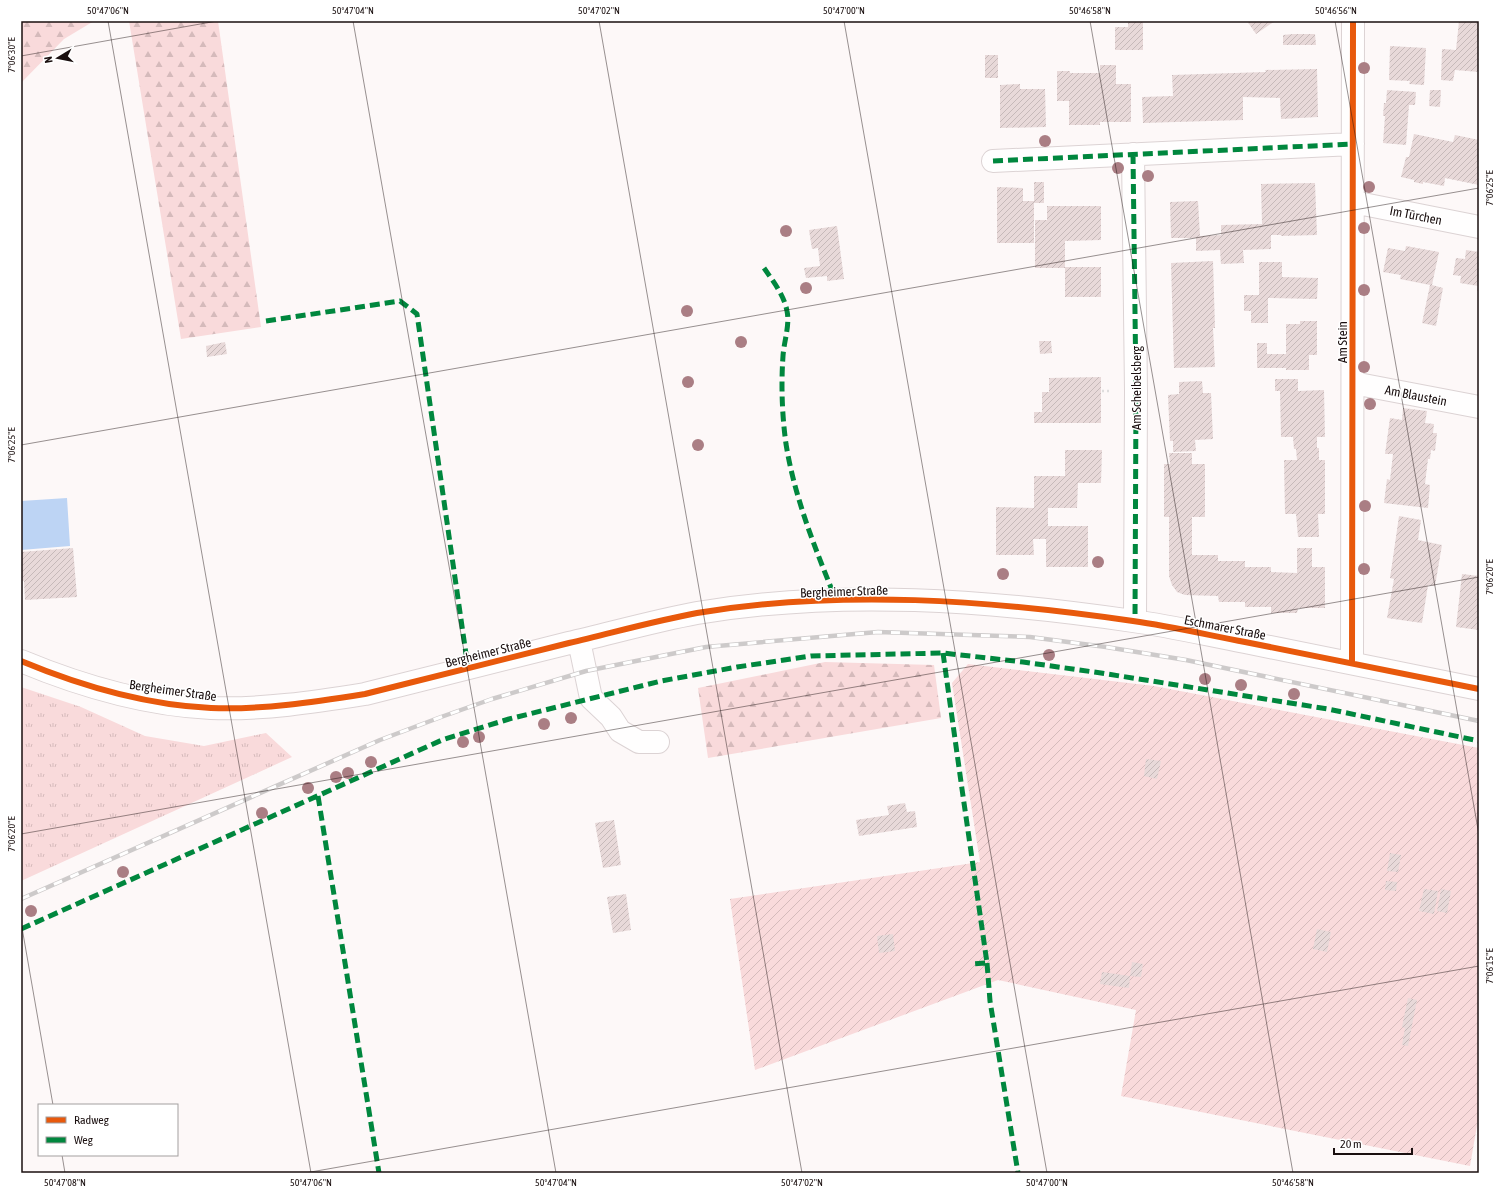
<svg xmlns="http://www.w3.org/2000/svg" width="1500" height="1194" font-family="'Asap Condensed',sans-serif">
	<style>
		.grass { fill: url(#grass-tufts) }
		.forest { fill: url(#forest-firs) }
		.garden { fill: url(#garden-furrows) }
		.water { fill: #bdd4f4 }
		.building { fill: url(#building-hatch) }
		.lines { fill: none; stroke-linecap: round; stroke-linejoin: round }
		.minor-casing { stroke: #dcd3d4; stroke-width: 24 }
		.path { stroke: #dfdddd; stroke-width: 2.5; stroke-dasharray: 2 3; stroke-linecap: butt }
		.minor { stroke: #fffefe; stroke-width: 22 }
		.rail-casing { stroke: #cdcaca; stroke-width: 4.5 }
		.rail { stroke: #fff; stroke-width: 3; stroke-dasharray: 9; stroke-linecap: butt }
		.quiet { stroke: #00873e; stroke-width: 5; stroke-dasharray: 10 5; stroke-linecap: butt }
		.cycleway-casing { stroke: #fff; stroke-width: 8 }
		.cycleway { stroke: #e8590c; stroke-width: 6 }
		.tree { fill: #aa7e84 }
		.ticks { fill: none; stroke: #1a0f0f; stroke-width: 1; stroke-opacity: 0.45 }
		.labels { text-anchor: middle; stroke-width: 3; stroke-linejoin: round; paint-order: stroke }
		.street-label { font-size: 13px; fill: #1a0f0f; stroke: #fff }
		.neatline { fill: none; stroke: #1a0f0f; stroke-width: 1.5 }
		.ticks-label { font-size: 10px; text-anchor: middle; fill: #1a0f0f }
	</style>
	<defs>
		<pattern id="grass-tufts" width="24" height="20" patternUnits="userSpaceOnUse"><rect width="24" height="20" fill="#f9dadb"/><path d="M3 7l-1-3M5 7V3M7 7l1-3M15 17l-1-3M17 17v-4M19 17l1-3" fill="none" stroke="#d5babb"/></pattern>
		<pattern id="forest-firs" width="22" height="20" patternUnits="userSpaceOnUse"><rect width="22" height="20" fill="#f9dadb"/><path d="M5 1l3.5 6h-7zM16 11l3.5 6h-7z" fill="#d5babb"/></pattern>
		<pattern id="garden-furrows" width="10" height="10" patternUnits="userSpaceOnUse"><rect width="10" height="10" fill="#f9dadb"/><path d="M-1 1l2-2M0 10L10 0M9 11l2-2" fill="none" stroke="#d5babb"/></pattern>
		<pattern id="building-hatch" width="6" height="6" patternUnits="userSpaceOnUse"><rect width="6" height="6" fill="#e8d9d9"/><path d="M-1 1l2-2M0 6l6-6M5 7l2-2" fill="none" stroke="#c6b9b9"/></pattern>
	</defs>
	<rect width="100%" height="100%" fill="#fdf8f8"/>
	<path class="grass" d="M21 687 81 707 145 736 204 746 266 733 292 757 21 881Z"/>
	<path class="forest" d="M21 21H94L64 39 21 83Z
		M129 21H218L261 327 181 339Z
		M825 662 934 665 941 718 708 758 698 688Z"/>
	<path class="garden" d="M968 664 1154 686 1479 748V1114L1470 1166 1121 1096 1136 1010 998 980 755 1070 730 899 980 862 952 683Z"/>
	<path class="water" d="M67 498 70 546 21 550V501Z"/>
	<path class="building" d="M1128 21H1143V50H1115V27H1128Z
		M1247 21H1275L1256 34Z
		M1459 21H1479V72L1455 70 1453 81 1441 80 1442 49 1456 50Z
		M1293 34H1315L1316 45H1283V35Z
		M1390 46 1426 48 1424 85 1409 84 1410 81 1389 80Z
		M985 55H998V78H985Z
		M1100 65H1116V84H1131V122H1100V125H1069V101H1057V71H1070V73H1100Z
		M1317 69 1318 117 1281 119 1280 98 1243 97V120L1143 123 1142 97 1173 96 1172 75 1266 72 1265 70Z
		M1020 84V89H1045L1046 127 1000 128V85Z
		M1387 90 1416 92 1415 105H1409L1406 145 1383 143 1385 116H1383L1384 103H1386Z
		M1430 90H1441L1440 107 1429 106Z
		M1414 134 1453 142 1455 135 1479 140V185L1445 178 1444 186 1423 182V184L1414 182V180L1401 177 1406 157H1409Z
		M1034 182H1044V203H1034V243H997V187L1023 188V201H1034Z
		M1315 183 1317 235 1281 236V235H1271V249L1243 250 1244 263 1221 264 1220 250 1196 251V238H1171L1170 202 1198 201 1200 236 1221 235V225L1262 224 1261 184Z
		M1047 206H1101V240L1065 241V267H1101V297H1065V268H1035V220H1047Z
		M837 226 844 279 827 281V276L806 278 804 268 820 266 818 248 812 249 809 230Z
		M1406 246 1439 252 1432 285 1443 288 1436 326 1422 323 1430 285 1400 279 1401 275 1383 272 1388 248 1405 251Z
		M1466 250 1479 252V291H1477L1478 286 1460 283 1461 276 1453 275 1456 258 1465 259Z
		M1213 261 1215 328H1213L1215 367 1174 368 1171 263Z
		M1259 262H1282V277L1318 278 1317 299 1268 298V323H1251V311H1244V295H1259Z
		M1300 321H1317V355H1309V370H1286V368H1257V343H1267V354H1286V324H1300Z
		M1039 341H1051L1052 353 1040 354Z
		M225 342 227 354 207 357 206 346Z
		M1101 377V423H1034V412H1042V392H1049V378Z
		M1275 379H1298V391L1324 390 1325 437H1317V448H1319V460H1325V514H1318L1319 537H1298L1296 514H1285L1284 460H1297L1296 449H1294L1293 437H1281L1280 391H1275Z
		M1202 381 1203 393H1211L1213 439 1195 440 1196 451 1173 452V441H1170L1168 395 1179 394V382Z
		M1403 408 1427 411 1425 423 1434 424 1433 433H1437L1435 451 1431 450 1430 459H1428L1425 484 1430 485 1428 508 1384 503 1387 479 1390 480 1393 454H1385L1390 418 1402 420Z
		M1065 450H1102L1101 483H1078L1077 508H1048V526H1088V567H1046V539H1033L1034 555H996V507L1034 508V476H1065Z
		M1169 453H1192V464H1205V517H1192V555H1218V561H1245V567H1271V572L1297 573V548H1312V567H1325V608H1298L1297 613H1271V607H1245V602H1219L1218 596 1185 595 1177 592 1172 585 1169 576V517H1164V464H1170Z
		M1399 516 1421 520 1418 540 1442 545 1435 586 1428 585 1422 623 1387 618 1394 579 1390 578Z
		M73 548 77 597 25 600 24 581H21V552Z
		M1462 574 1479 576V630L1456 627Z
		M1146 759 1161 761 1157 779 1144 776Z
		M905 803 907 812 915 811 917 827 859 836 856 820 889 815 887 806Z
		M614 820 621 865 603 868 595 823Z
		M1390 853 1401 855 1398 872 1387 871Z
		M1386 881 1397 882 1396 891 1385 890Z
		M1424 889 1438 891 1434 914 1419 911Z
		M1441 889 1451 891 1447 913 1437 911Z
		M626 894 631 930 613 933 607 897Z
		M1317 929 1331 932 1327 952 1313 949Z
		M893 934 895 951 879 953 877 936Z
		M1132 962 1143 964 1141 977 1130 976 1129 988 1100 984 1102 972 1130 976Z
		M1408 998 1417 1000 1408 1046 1402 1045 1405 1028 1402 1027Z"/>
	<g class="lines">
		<g class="minor-casing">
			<path id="minor" d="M1133 154 1136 391 1135 621
				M993 161 1353 144
				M1353 202 1479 227
				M1353 383 1479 407
				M579 641 591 698 611 717 620 731 639 742H658
				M21 661C81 686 146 705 211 708 263 710 314 702 365 694 433 677 501 660 569 643 612 633 654 621 697 613 841 589 989 600 1133 621 1170 626 1208 635 1245 642 1323 657 1401 673 1479 689
				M1352 662 1353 21"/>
		</g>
		<path class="path" d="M1102 391H1111"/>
		<use href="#minor" class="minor"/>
		<g class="rail-casing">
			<path id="rail" d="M21 899 380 740 441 717 492 699 586 671 706 647 878 632 1030 637 1106 647 1186 660 1479 721"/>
		</g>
		<use href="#rail" class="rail"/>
		<path class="quiet" d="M1133 154 1136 391 1135 621
			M993 161 1353 144
			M764 268C773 281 784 295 787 311 790 325 784 341 783 356 781 385 782 415 786 444 795 499 815 548 836 600
			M266 321 400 301 417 314 468 668
			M943 653 962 789 987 963 971 964
			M318 796 379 1173
			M21 929 442 740 509 719 661 681 737 667 811 656 943 653 1023 662 1101 673 1328 709 1479 741
			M987 963 990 1001 1018 1173"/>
		<g class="cycleway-casing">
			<path id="cycleway" d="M21 661C81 686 146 705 211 708 263 710 314 702 365 694 433 677 501 660 569 643 612 633 654 621 697 613 841 589 989 600 1133 621 1170 626 1208 635 1245 642 1323 657 1401 673 1479 689
				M1352 662 1353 21"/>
		</g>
		<use href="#cycleway" class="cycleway"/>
	</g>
	<g class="tree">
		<circle cx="1364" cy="68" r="6"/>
		<circle cx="1045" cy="141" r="6"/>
		<circle cx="1118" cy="168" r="6"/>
		<circle cx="1148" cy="176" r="6"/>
		<circle cx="1369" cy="187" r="6"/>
		<circle cx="1364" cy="228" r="6"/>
		<circle cx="786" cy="231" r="6"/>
		<circle cx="806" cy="288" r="6"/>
		<circle cx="1364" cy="290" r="6"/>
		<circle cx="687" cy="311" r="6"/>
		<circle cx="741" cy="342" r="6"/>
		<circle cx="1364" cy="367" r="6"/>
		<circle cx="688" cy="382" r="6"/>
		<circle cx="1370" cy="404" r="6"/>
		<circle cx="698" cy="445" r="6"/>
		<circle cx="1365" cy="506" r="6"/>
		<circle cx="1098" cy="562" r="6"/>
		<circle cx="1364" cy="569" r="6"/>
		<circle cx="1003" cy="574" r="6"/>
		<circle cx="1049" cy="655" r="6"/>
		<circle cx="1205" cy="679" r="6"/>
		<circle cx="1241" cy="685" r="6"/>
		<circle cx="1294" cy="694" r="6"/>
		<circle cx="571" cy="718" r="6"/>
		<circle cx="544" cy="724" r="6"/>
		<circle cx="479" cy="737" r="6"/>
		<circle cx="463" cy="742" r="6"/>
		<circle cx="371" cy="762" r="6"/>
		<circle cx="348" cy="773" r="6"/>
		<circle cx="336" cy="777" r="6"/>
		<circle cx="308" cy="788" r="6"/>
		<circle cx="262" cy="813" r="6"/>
		<circle cx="123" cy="872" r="6"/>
		<circle cx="31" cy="911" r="6"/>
	</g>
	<path class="ticks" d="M108 21 311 1173M353 21 556 1173M599 21 802 1173M844 21 1047 1173M1090 21 1293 1173M1335 21 1479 835M21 56 217 21M21 445 1479 188M21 834 1479 577M21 922 53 1105M62 1155 65 1173M305 1173 1479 966"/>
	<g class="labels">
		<g class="street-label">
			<text transform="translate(1416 215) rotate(11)" y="5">Im Türchen</text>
			<text transform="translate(1342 342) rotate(-90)" y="5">Am Stein</text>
			<text transform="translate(1136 388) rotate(-90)" y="5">Am Scheibelsberg</text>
			<text transform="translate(1416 395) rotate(11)" y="5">Am Blaustein</text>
			<text transform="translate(844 591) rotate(-2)" y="5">Bergheimer Straße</text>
			<text transform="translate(1225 627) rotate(11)" y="5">Eschmarer Straße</text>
			<text transform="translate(488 652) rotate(-14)" y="5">Bergheimer Straße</text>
			<text transform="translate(173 690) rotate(8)" y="5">Bergheimer Straße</text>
		</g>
	</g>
	<rect width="1500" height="1194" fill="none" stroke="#ffffff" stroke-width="44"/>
	<rect x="38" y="1104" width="140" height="52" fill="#ffffff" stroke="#a39f9f"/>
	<rect x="46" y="1117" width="20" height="6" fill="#e8590c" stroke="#a39f9f"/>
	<text x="74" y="1124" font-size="12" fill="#1a0f0f">Radweg</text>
	<rect x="46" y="1137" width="20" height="6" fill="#00873e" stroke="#a39f9f"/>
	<text x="74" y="1144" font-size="12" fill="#1a0f0f">Weg</text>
	<g transform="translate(58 58) rotate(260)" stroke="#ffffff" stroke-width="3" paint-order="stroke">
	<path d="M0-3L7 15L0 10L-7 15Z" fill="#1a0f0f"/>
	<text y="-6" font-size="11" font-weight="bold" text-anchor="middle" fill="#1a0f0f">N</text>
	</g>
	<path d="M1334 1148v6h78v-6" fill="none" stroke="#1a0f0f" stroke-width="2"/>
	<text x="1340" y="1148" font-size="12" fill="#1a0f0f" stroke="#ffffff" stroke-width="3" paint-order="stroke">20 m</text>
	<rect x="22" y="22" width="1456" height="1150" class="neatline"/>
	<g class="ticks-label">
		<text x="108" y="14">50°47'06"N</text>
		<text x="353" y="14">50°47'04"N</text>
		<text x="599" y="14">50°47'02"N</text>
		<text x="844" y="14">50°47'00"N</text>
		<text x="1090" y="14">50°46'58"N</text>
		<text x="1336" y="14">50°46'56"N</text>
		<text transform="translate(11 55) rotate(-90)" y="4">7°06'30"E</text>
		<text transform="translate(1489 188) rotate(-90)" y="4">7°06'25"E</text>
		<text transform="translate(11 445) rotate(-90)" y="4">7°06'25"E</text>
		<text transform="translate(1489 577) rotate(-90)" y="4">7°06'20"E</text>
		<text transform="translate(11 834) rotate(-90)" y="4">7°06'20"E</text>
		<text transform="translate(1489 966) rotate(-90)" y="4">7°06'15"E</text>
		<text x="65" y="1186">50°47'08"N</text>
		<text x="311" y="1186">50°47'06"N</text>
		<text x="556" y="1186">50°47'04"N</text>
		<text x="802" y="1186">50°47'02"N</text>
		<text x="1047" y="1186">50°47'00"N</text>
		<text x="1293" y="1186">50°46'58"N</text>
	</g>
</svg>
